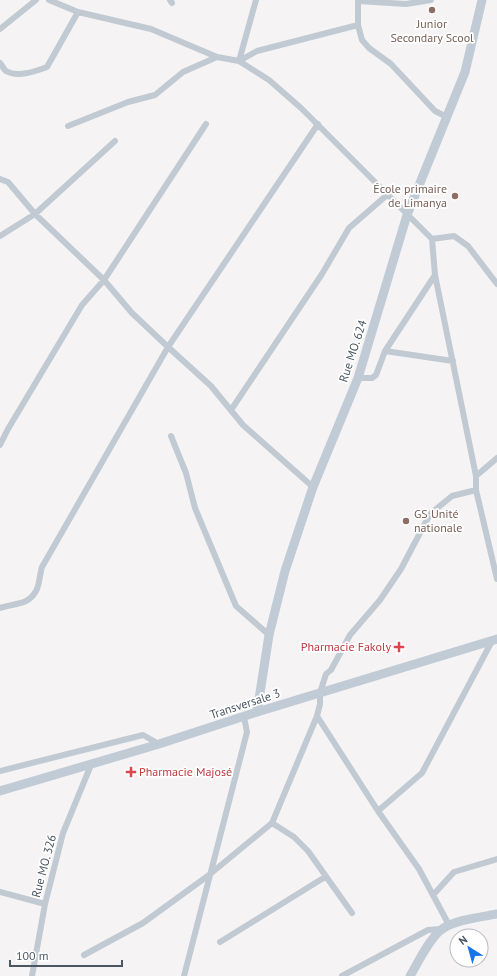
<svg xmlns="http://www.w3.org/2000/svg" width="497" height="976" font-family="'PT Sans',sans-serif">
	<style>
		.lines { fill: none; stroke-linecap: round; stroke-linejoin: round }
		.street { stroke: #c1cad2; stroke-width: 6 }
		.secondary { stroke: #c1cbd6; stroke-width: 9 }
		.education-dot { fill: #8d6e63; stroke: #fff; stroke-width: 1.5 }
		.health-dot { fill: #e0444e; stroke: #fff; stroke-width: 1.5 }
		.labels { text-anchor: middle; stroke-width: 3.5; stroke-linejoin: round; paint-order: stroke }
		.education-label { font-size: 12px; fill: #785e54; stroke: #fff }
		.street-label { font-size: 12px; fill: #4a5661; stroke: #fff }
		.health-label { font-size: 12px; fill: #be3a42; stroke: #fff; text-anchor: end }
	</style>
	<rect width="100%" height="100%" fill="#f5f3f3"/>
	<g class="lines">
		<path class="street" d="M49 0 78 12 151 29 217 57 239 61 269 80 301 108 432 239 435 275 476 476V490L497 579
			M170 0 172 3
			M358 0V25L362 40 369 48 391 64 435 111 447 117
			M358 1 406 4 431 0
			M0 29 36 0
			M239 61 257 51 358 25
			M239 61 256 0
			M0 63C2 65 4 70 6 71 18 78 36 71 47 67L78 12
			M68 126 128 102 155 95 183 72 217 57
			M0 179 8 182 35 214 104 280 132 313 168 347 211 386 243 425 313 487
			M0 236 35 214 115 141
			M432 239 454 236 468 246 497 284
			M385 351 453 361
			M358 378H372L376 375 385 351 435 275
			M231 410 322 274 349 228 387 195
			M171 436 186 473 195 508 236 606 269 635
			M0 445 8 429 82 305 104 280 206 124
			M476 476 497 458
			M0 608C13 603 28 606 36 591 39 587 40 573 42 567L168 347 318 124
			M317 716 378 811 419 869 449 925
			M0 771 143 735 159 744
			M378 811 422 773 492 641
			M272 823 294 837 308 851 352 913
			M0 892 45 904
			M434 894 454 872 497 859
			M220 942 325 877
			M84 955 143 923 209 875 272 823 317 716 320 704V693L326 674 331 670 350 635 380 600 401 569 430 514 452 496 476 490
			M32 976 45 904 63 833 91 765
			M184 976 247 732 244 717
			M342 976 428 930 441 929"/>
		<path class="secondary" d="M257 712 269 635 285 571 313 487 358 378 407 215 465 72 482 0
			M0 791 159 744 257 712 497 639
			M410 976C418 963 429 939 441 930 453 920 481 917 497 914"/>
	</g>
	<g class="education-dot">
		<circle cx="432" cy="10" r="4"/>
		<circle cx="455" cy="196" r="4"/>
		<circle cx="406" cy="521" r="4"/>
	</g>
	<g class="health-dot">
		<path d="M397 641h4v4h4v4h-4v4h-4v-4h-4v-4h4z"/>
		<path d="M129 766h4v4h4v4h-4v4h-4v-4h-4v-4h4z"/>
	</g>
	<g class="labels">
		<g class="education-label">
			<text x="432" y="28">Junior<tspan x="432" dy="14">Secondary Scool</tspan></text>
			<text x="447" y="193" text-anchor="end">École primaire<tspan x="447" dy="14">de Limanya</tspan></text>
			<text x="414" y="518" text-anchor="start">GS Unité<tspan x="414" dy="14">nationale</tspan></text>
		</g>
		<g class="street-label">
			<text transform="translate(353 351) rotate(-72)" y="4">Rue MO. 624</text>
			<text transform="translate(245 704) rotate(-18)" y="4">Transversale 3</text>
			<text transform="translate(44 866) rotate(-75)" y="4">Rue MO. 326</text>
		</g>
		<g class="health-label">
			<text x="391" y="651">Pharmacie Fakoly</text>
			<text x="139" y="776" text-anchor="start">Pharmacie Majosé</text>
		</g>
	</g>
	<g transform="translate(469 948) rotate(323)"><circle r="19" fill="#ffffff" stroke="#b7bbc0"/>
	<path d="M0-3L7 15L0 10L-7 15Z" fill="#1a73e8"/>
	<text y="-6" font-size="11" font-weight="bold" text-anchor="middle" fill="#4a5661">N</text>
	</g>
	<path d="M10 960v6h112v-6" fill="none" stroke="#4a5661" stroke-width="2"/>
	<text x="16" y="960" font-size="12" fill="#4a5661" stroke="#ffffff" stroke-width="3" paint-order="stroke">100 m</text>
</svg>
